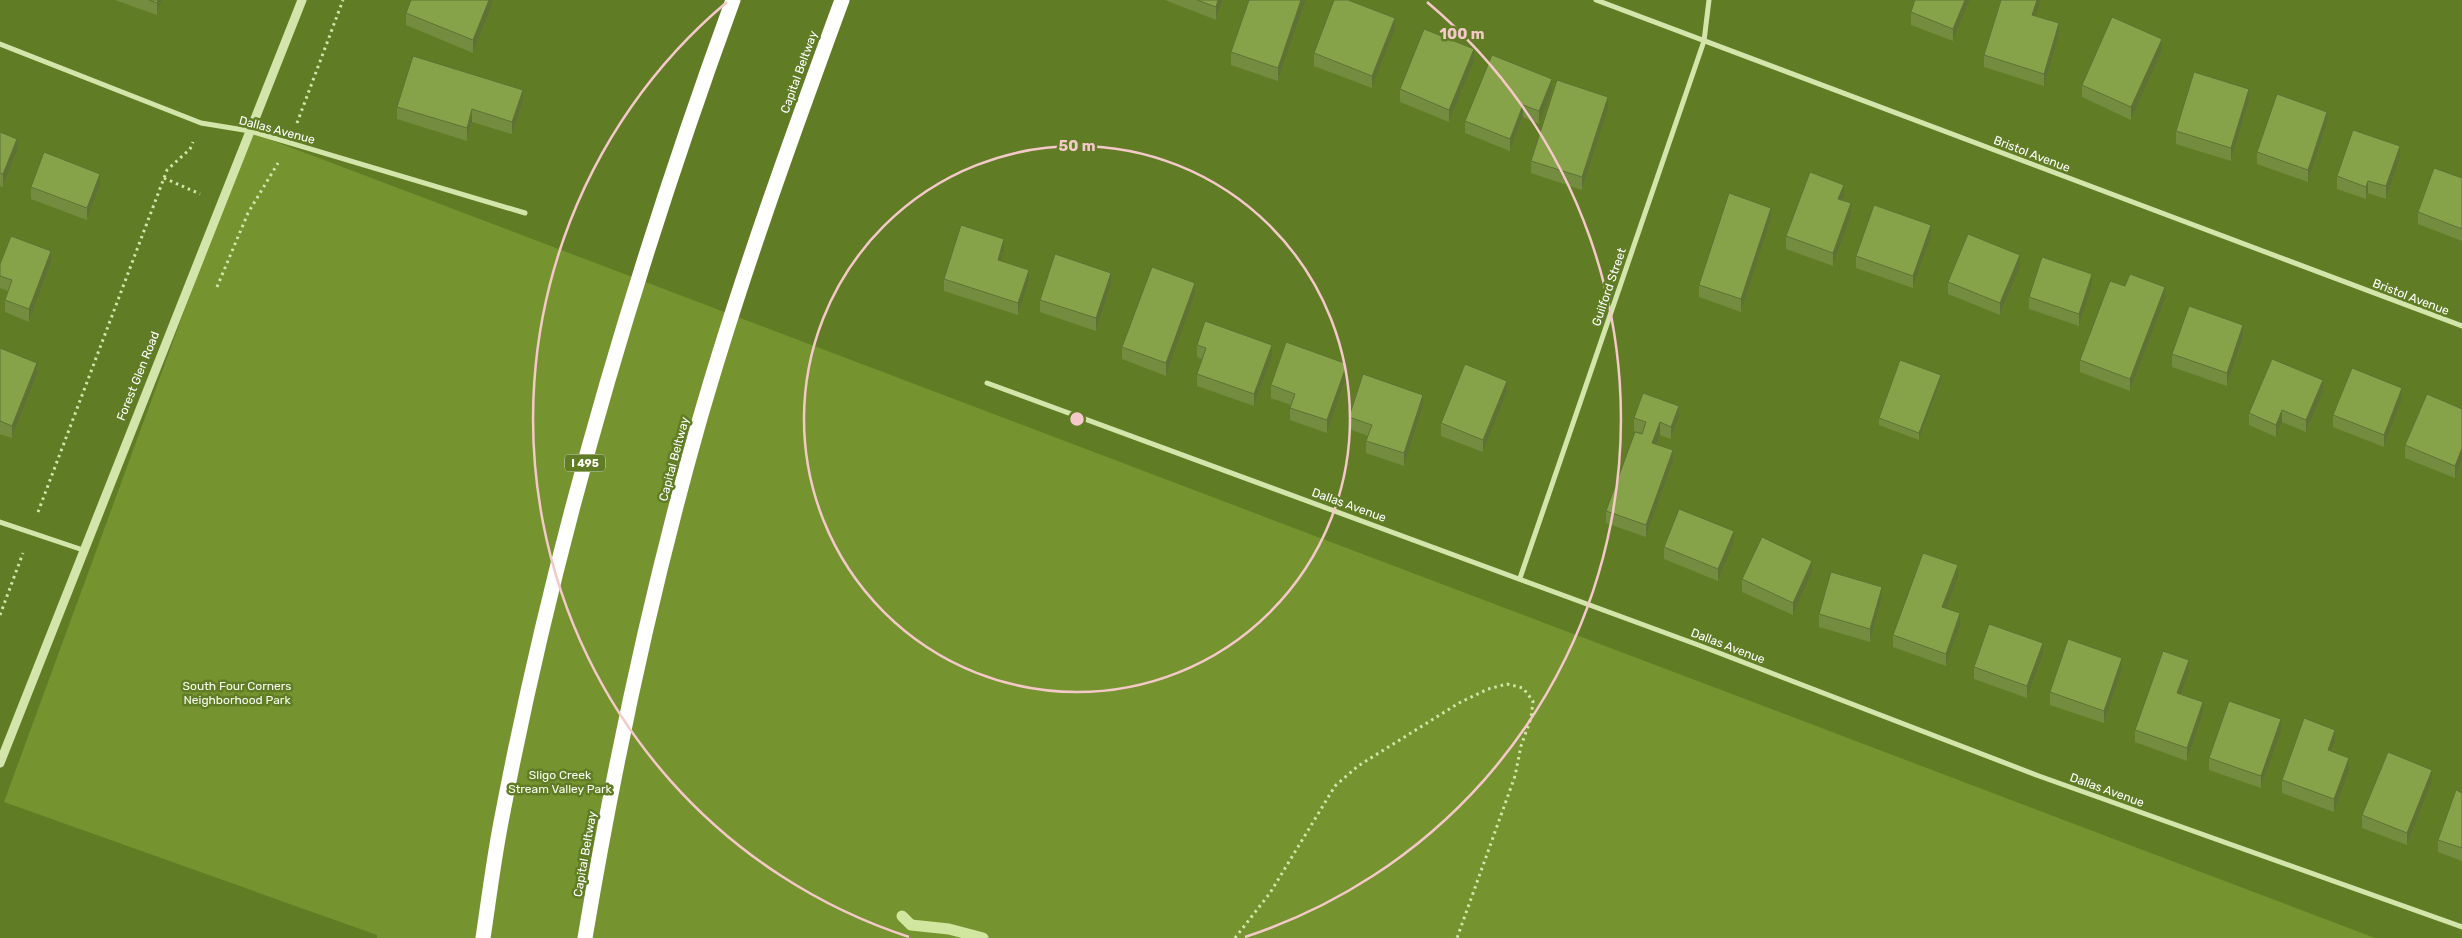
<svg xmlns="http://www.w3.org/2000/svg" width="2462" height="938" font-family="Rubik,sans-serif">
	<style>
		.green { fill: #759430 }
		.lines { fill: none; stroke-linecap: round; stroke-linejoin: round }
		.stream { stroke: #d1e69e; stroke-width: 11 }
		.path { stroke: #d3e5aa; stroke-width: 3; stroke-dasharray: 2.5 4; stroke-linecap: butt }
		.minor { stroke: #d3e5aa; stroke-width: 5 }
		.tertiary { stroke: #d3e5aa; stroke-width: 9 }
		.motorway { stroke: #fff; stroke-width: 15 }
		.wall { fill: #748c40 }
		.shaded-wall { fill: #5e7234 }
		.building { fill: #87a34a; stroke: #5e7234 }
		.ring { fill: none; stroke: #f5c9c9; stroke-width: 2.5 }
		.labels { text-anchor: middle; stroke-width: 5; stroke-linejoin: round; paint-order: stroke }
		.shield { fill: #607d25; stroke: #cfd8be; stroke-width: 1 }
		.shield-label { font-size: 11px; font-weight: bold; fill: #fff }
		.street-label { font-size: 12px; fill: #fff; stroke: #607d25 }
		.park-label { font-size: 12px; fill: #f8fcf0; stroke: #607d25 }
		.centre { fill: #f5c9c9; stroke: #607d25; stroke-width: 2.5 }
		.ring-label { font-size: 15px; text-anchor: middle; font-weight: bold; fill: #f5c9c9; stroke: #607d25; stroke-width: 5; stroke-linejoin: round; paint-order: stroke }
	</style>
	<rect width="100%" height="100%" fill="#607d25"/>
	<path class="green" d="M250 132 2375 938H377V935L4 802Z"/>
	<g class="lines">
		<path class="stream" d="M902 916 911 925 949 929 983 938"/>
		<path class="path" d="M297 123 343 0
			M164 178 200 194
			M217 287 248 213 278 163
			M38 512 167 170 190 149 193 142
			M0 615 23 553
			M1235 938 1270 893 1335 786 1358 766 1459 703 1488 689 1507 684 1523 688 1533 701 1531 718 1521 746 1515 776 1457 938"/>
		<path class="minor" d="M1596 0 2462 326
			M0 44 201 123 250 131 525 213
			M987 383 1701 646 2039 776 2462 927
			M0 522 83 550
			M1520 578 1704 41 1709 0"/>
		<path class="tertiary" d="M0 763 302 0"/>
		<path class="motorway" d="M483 938C489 898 494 857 502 817 555 539 636 266 733 0
			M585 938C614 765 651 591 699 422 740 279 791 139 842 0"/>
	</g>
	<path class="wall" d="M115 0H162L157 15Z
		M492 0V6L473 53 406 25V13Z
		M1165 0H1223L1216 20Z
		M1306 0 1278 81 1231 65V52Z
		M1915 0H1970L1953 41 1911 25V12Z
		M2036 16 2059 36 2044 86 1984 67V55Z
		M1395 30 1372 88 1314 66V53Z
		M2162 51 2131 120 2082 97V85Z
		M1474 62 1449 122 1400 102V89Z
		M1552 92 1539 124 1523 117 1510 151 1465 133V121Z
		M2249 101 2231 161 2176 144V131Z
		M523 102 512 134 472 122 467 141 397 119V107Z
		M1608 110 1582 190 1531 173V161Z
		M2327 124 2308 182 2257 164V152Z
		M0 132 17 151 3 187 0 186Z
		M2400 158 2386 199 2368 193 2366 199 2337 189V176Z
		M2462 178V241L2418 224V212Z
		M100 186 87 220 31 199V187Z
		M1844 197 1842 200 1851 216 1833 266 1786 249V236Z
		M1771 220 1741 312 1699 297V285Z
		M1931 237 1913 288 1856 268V256Z
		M1004 252 1001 261 1029 282 1018 315 944 291V279Z
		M51 263 29 322 5 312V300L8 291 0 288V264Z
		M2020 268 2000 315 1948 294V282Z
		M1111 285 1096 331 1040 312V300Z
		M2092 287 2079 326 2029 309V297Z
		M1195 295 1166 376 1122 359V347Z
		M2165 300 2130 391 2080 372V360Z
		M2243 337 2227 386 2172 367V354Z
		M1197 345 1272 357 1254 406 1197 386V374L1202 359 1197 357Z
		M0 348 37 375 12 438 0 434Z
		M1347 376 1327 433 1290 420V408L1291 405 1271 398V385Z
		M1941 381 1919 440 1879 425V418Z
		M1507 393 1483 452 1441 436V423Z
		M2323 393 2306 432 2282 422 2276 437 2249 425V413Z
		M2402 400 2384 447 2333 427V415Z
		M1423 407 1404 466 1366 453V441L1368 436 1349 429V417Z
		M2462 409V461L2455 478 2405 458V445Z
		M1634 418H1679L1671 439 1660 435 1656 444 1673 462 1646 537 1606 523V511L1642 433 1634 431Z
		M1734 543 1718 581 1664 559V547Z
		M1812 573 1793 615 1742 592V579Z
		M1958 578 1946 609 1960 626 1946 666 1893 647V635Z
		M1882 599 1870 642 1819 627V614Z
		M2043 655 2027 698 1974 679V667Z
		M2122 670 2104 723 2050 705V692Z
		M2189 673 2181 694 2203 714 2187 761 2135 742V730Z
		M2281 732 2261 788 2209 770V758Z
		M2335 742 2332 752 2349 771 2334 812 2282 793V780Z
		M2432 782 2407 845 2362 828V815Z
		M2462 793V861L2438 852V840Z"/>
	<path class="shaded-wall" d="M158 0H162L157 15V3Z
		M489 0H492V6L473 53V40Z
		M1218 0H1223L1216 20V7Z
		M1301 0H1306L1278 81V68Z
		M1965 0H1970L1953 41V29Z
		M2037 0H2041L2032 27V15Z
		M1395 18V30L1372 88V76Z
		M2059 23V36L2044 86V74Z
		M2162 39V51L2131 120V107Z
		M1474 49V62L1449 122V110Z
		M1552 79V92L1539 124V111Z
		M2249 89V101L2231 161V148Z
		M523 90V102L512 134V122Z
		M1608 97V110L1582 190V177Z
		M1523 105V117L1510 151V139Z
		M472 109V122L467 141V128Z
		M2327 112V124L2308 182V170Z
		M17 139V151L3 187V174Z
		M2400 146V158L2386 199V186Z
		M100 174V186L87 220V208Z
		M2368 181V193L2366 199V187Z
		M1844 185V197L1838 211V199Z
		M1851 203V216L1833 266V253Z
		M1771 208V220L1741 312V299Z
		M1931 225V237L1913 288V276Z
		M1004 239V252L998 272V260Z
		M51 251V263L29 322V309Z
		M2020 255V268L2000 315V303Z
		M1029 270V282L1018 315V303Z
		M1111 273V285L1096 331V318Z
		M2092 274V287L2079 326V314Z
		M1195 283V295L1166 376V363Z
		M2165 287V300L2130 391V379Z
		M2243 325V337L2227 386V373Z
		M1272 345V357L1254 406V394Z
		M37 363V375L12 438V426Z
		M1347 364V376L1327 433V420Z
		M1941 375V381L1919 440V433Z
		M2323 380V393L2306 432V420Z
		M1507 381V393L1483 452V440Z
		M2402 388V400L2384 447V435Z
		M1423 395V407L1404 466V453Z
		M1679 406V418L1671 439V427Z
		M2282 410V422L2276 437V425Z
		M1660 422V435L1652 455V443Z
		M2462 448V461L2455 478V466Z
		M1673 450V462L1646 537V525Z
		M1734 531V543L1718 581V569Z
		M1812 561V573L1793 615V603Z
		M1958 565V578L1942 620V607Z
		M1882 587V599L1870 642V629Z
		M1960 613V626L1946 666V654Z
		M2043 643V655L2027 698V686Z
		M2122 658V670L2104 723V711Z
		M2189 660V673L2177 705V693Z
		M2203 702V714L2187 761V748Z
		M2281 719V732L2261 788V776Z
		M2335 730V742L2328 763V750Z
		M2349 758V771L2334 812V799Z
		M2432 770V782L2407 845V833Z"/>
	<path class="building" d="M149 0H158L157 3Z
		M411 0H489L473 40 406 13Z
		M1197 0H1218L1216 7Z
		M1249 0H1301L1278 68 1231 52Z
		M1334 0H1348L1395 18 1372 76 1314 53Z
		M1915 0H1965L1953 29 1911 12Z
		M2001 0H2037L2032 15 2059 23 2044 74 1984 55Z
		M2112 17 2162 39 2131 107 2082 85Z
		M1424 29 1474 49 1449 110 1400 89Z
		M1492 55 1552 79 1539 111 1523 105 1510 139 1465 121Z
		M413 56 523 90 512 122 472 109 467 128 397 107Z
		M2194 72 2249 89 2231 148 2176 131Z
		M1557 80 1608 97 1582 177 1531 161Z
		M2277 94 2327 112 2308 170 2257 152Z
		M2353 130 2400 146 2386 186 2368 181 2366 187 2337 176Z
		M0 132 17 139 3 174 0 173Z
		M44 152 100 174 87 208 31 187Z
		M2434 168 2462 178V229L2418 212Z
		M1810 172 1844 185 1838 199 1851 203 1833 253 1786 236Z
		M1729 193 1771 208 1741 299 1699 285Z
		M1874 205 1931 225 1913 276 1856 256Z
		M961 225 1004 239 998 260 1029 270 1018 303 944 279Z
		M1968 234 2020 255 2000 303 1948 282Z
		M11 236 51 251 29 309 5 300 12 280 0 276V264Z
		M1055 254 1111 273 1096 318 1040 300Z
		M2042 257 2092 274 2079 314 2029 297Z
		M1152 267 1195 283 1166 363 1122 347Z
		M2130 274 2165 287 2130 379 2080 360 2110 281 2125 286Z
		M2189 306 2243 325 2227 373 2172 354Z
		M1205 321 1272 345 1254 394 1197 374 1206 348 1197 345Z
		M1286 342 1347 364 1327 420 1290 408 1295 394 1271 385Z
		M0 348 37 363 12 426 0 421Z
		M2272 359 2323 380 2306 420 2282 410 2276 425 2249 413Z
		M1900 360 1941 375 1919 433 1879 418Z
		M1465 364 1507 381 1483 440 1441 423Z
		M2352 368 2402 388 2384 435 2333 415Z
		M1363 374 1423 395 1404 453 1366 441 1372 425 1349 417Z
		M1643 393 1679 406 1671 427 1660 422 1652 443 1673 450 1646 525 1606 511 1635 432 1642 434 1646 422 1634 418Z
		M2427 394 2462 409V448L2455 466 2405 445Z
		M1679 509 1734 531 1718 569 1664 547Z
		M1762 537 1812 561 1793 603 1742 579Z
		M1923 553 1958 565 1942 607 1960 613 1946 654 1893 635Z
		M1831 572 1882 587 1870 629 1819 614Z
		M1989 624 2043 643 2027 686 1974 667Z
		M2068 639 2122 658 2104 711 2050 692Z
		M2163 651 2189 660 2177 693 2203 702 2187 748 2135 730Z
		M2229 701 2281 719 2261 776 2209 758Z
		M2304 718 2335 730 2328 750 2349 758 2334 799 2282 780Z
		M2388 752 2432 770 2407 833 2362 815Z
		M2456 790 2462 793V848L2438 840Z"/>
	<g class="ring">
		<circle cx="1077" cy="419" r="273"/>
		<path d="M909 937A545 545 0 0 1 727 2M1427 2A545 545 0 0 1 1245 937"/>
	</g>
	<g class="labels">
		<rect class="shield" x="565" y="454.5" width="40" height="17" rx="4"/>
		<g class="shield-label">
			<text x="585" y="467">I 495</text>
		</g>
		<g class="street-label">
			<text transform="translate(799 72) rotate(-70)" y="4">Capital Beltway</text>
			<text transform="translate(277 130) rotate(15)" y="4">Dallas Avenue</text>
			<text transform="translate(2032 154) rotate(21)" y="4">Bristol Avenue</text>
			<text transform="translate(1609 287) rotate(-71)" y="4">Guilford Street</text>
			<text transform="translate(2411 297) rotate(21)" y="4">Bristol Avenue</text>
			<text transform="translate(138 376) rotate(-68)" y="4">Forest Glen Road</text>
			<text transform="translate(674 459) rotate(-75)" y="4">Capital Beltway</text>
			<text transform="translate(1349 505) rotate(20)" y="4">Dallas Avenue</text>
			<text transform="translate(1728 646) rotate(21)" y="4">Dallas Avenue</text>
			<text transform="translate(2107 790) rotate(20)" y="4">Dallas Avenue</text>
			<text transform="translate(585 854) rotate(-80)" y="4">Capital Beltway</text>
		</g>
		<g class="park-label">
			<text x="237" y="690">South Four Corners<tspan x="237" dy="14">Neighborhood Park</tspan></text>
			<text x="560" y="779">Sligo Creek<tspan x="560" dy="14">Stream Valley Park</tspan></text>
		</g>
	</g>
	<circle cx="1077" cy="419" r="8" class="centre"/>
	<g class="ring-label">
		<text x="1462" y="39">100 m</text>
		<text x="1077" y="151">50 m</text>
	</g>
</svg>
